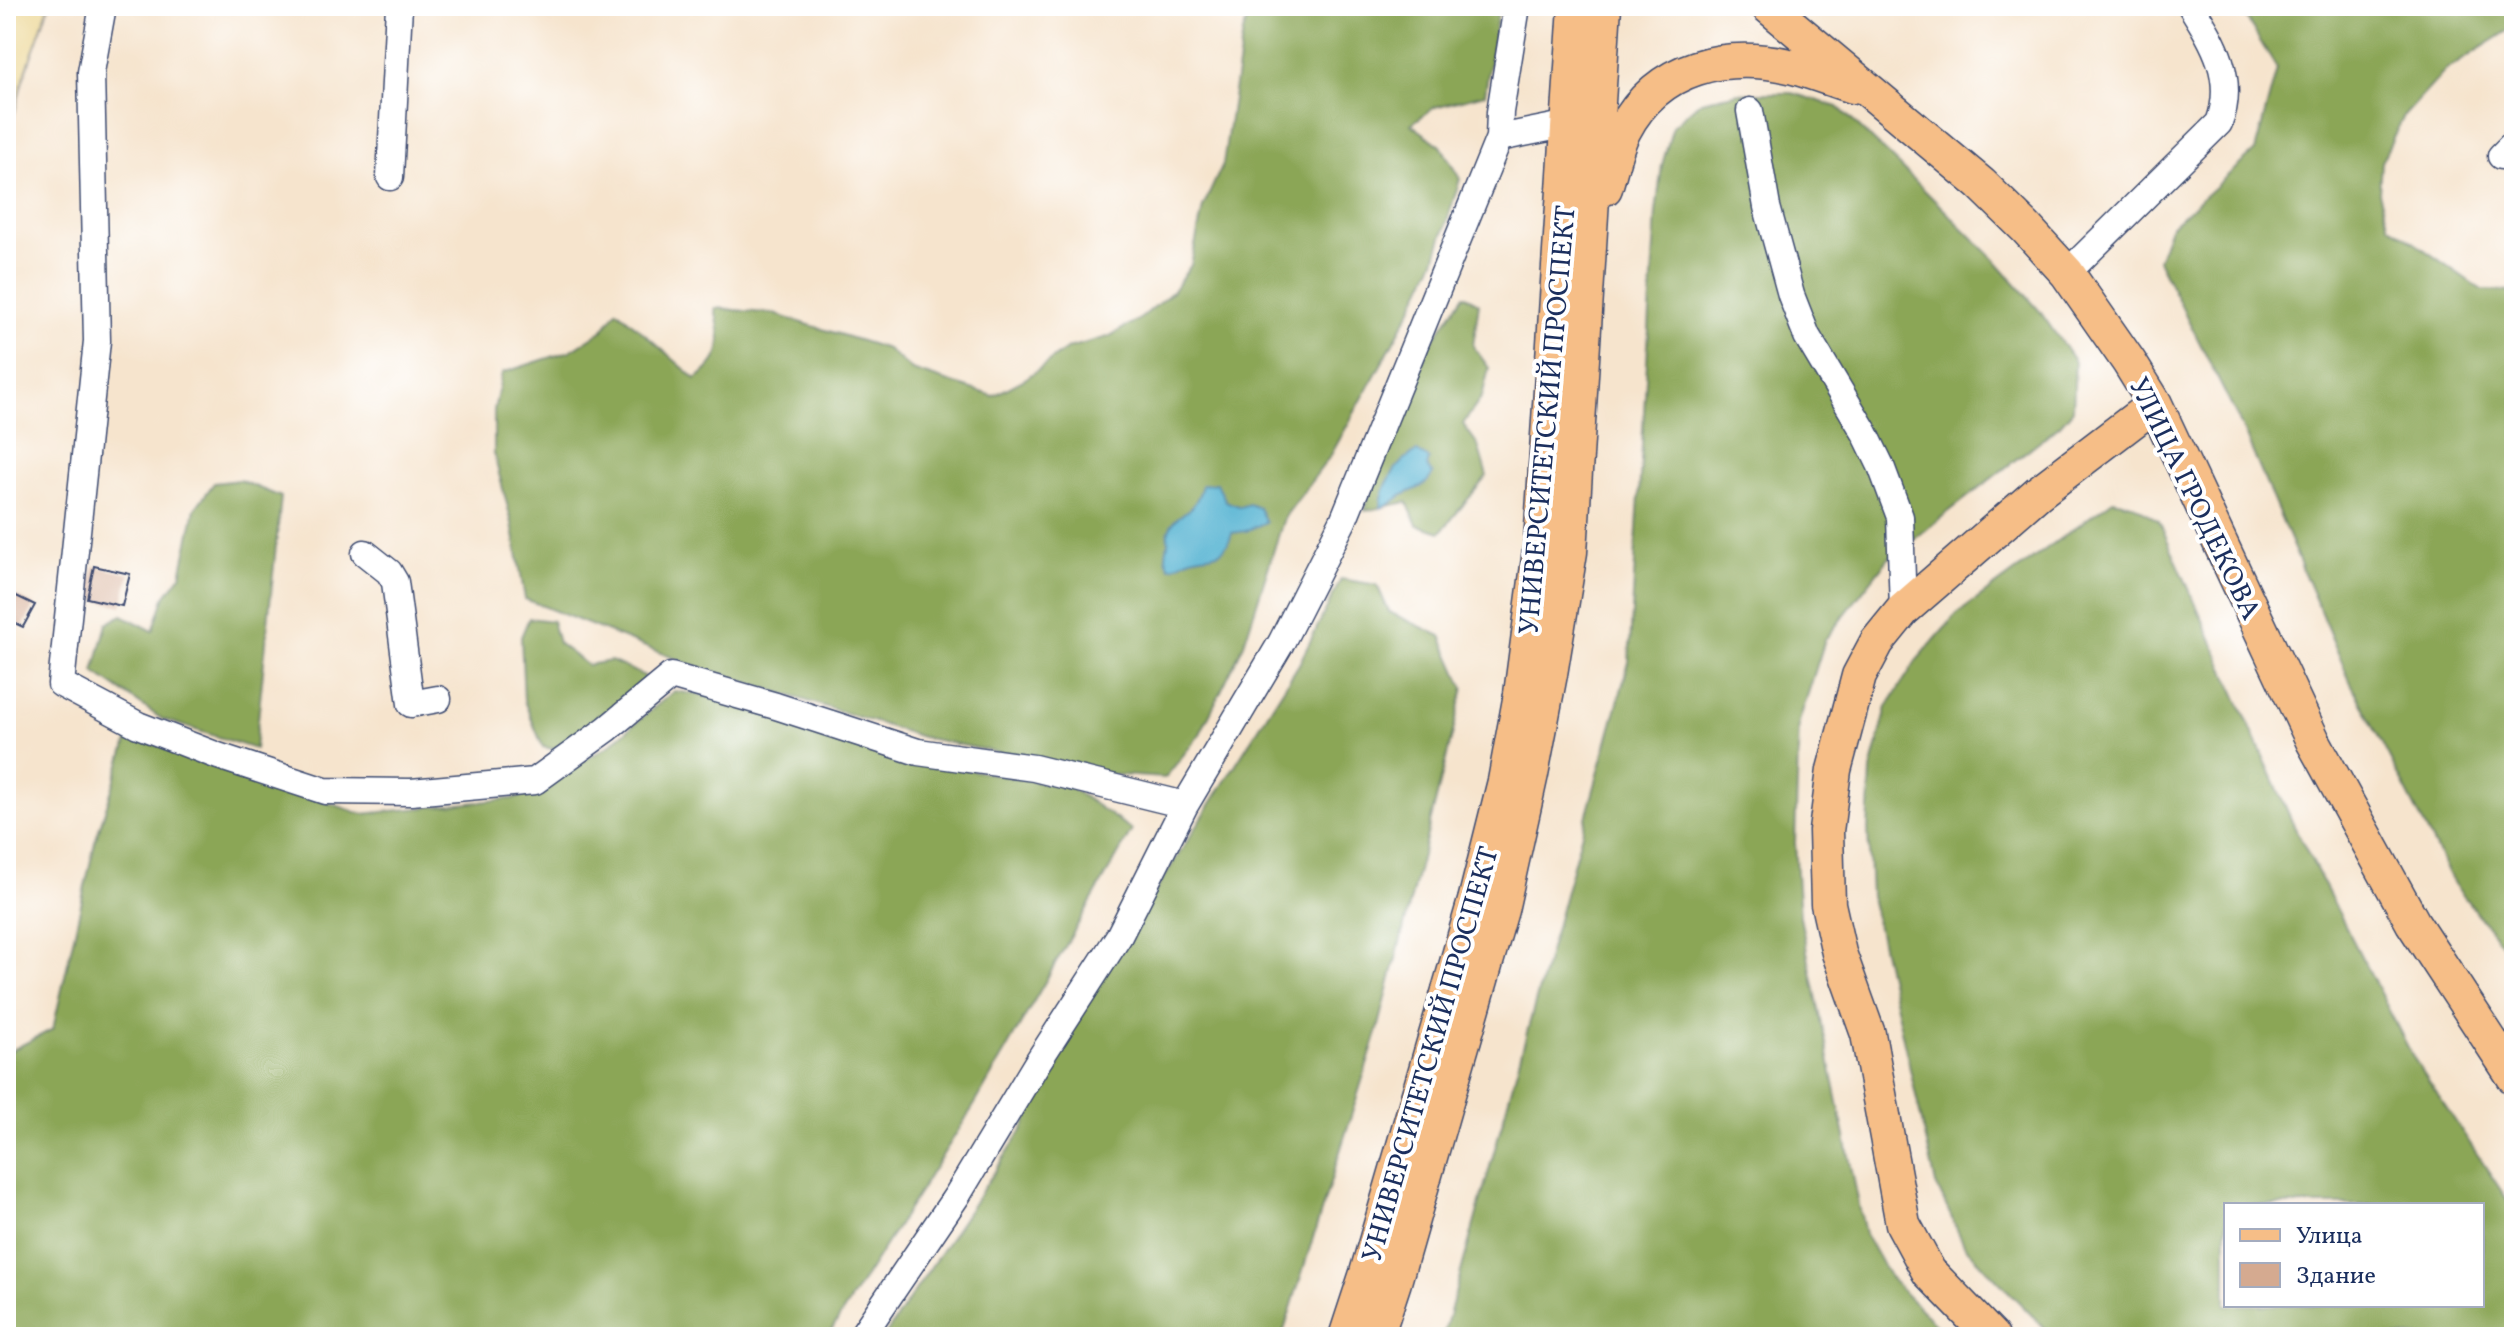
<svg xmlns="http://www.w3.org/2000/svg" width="2520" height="1343" font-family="Vollkorn,serif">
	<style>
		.forest { fill: #8ba657; stroke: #536a5a; stroke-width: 2; fill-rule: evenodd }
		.sand { fill: #eeda9e; stroke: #84847e; stroke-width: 2 }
		.water { fill: #54b3d2; stroke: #387198; stroke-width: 2 }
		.building { fill: #d5aa90 }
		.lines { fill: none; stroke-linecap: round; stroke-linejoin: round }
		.minor-casing { stroke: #3c4a6f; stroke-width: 29 }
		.major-casing { stroke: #3c4a6f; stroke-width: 37 }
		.minor { stroke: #fff; stroke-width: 26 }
		.major { stroke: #f6be87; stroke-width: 34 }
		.labels { text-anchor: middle; stroke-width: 8; stroke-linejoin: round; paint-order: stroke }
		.street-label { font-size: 28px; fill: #1b2f5e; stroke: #fff }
	</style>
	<rect width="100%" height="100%" fill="#fff"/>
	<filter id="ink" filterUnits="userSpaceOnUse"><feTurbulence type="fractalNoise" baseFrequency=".0125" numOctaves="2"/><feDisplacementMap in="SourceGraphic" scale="16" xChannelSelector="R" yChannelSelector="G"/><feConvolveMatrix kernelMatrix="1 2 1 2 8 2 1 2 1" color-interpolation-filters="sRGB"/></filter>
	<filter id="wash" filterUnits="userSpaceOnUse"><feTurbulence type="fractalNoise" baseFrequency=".006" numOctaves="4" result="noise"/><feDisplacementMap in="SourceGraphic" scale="32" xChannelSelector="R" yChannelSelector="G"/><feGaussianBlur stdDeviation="1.8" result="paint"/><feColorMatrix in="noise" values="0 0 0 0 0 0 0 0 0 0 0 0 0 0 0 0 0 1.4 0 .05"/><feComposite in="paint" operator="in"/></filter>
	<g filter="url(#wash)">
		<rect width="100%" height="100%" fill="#f6e4cd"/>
		<path class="forest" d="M1252 6H1499L1485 94 1435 107 1411 124 1441 146 1460 179 1435 260 1410 312 1331 455 1284 518 1244 644 1200 734 1165 778 1103 774 922 737 686 663 525 599 512 523 494 455V410L502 373 570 351 603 330 617 310 696 379C726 356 722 343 715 308L774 314 887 349 912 370 993 396 1025 379 1068 348 1108 337 1141 318 1172 292 1191 265 1203 207 1223 164 1243 32Z
			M2239 6H2514V27L2445 71 2404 116 2381 162 2379 193 2389 225 2482 290 2514 291V960L2454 884 2350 681 2242 427 2158 260 2170 227 2255 151 2277 69Z
			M1738 93H1792L1838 107 1896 162 1995 260 2039 310 2075 362 2073 410 2060 425 1888 559 1825 640 1799 722 1795 843 1800 917 1865 1234 1890 1278 1948 1337H1443L1629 662 1656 212 1662 165 1673 126 1701 101Z
			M1464 295 1479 303 1473 346 1489 368 1482 397 1463 424 1478 445 1487 476 1441 532 1417 525 1407 502 1365 511 1371 487 1429 346Z
			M239 480 281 497 255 749 162 719 94 672 107 624 122 615 153 631 164 598 181 575 195 509 214 483Z
			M2113 500 2132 504 2159 521 2294 826 2413 1057 2514 1210V1337H2053L1965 1247 1936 1184 1871 897 1868 830 1871 770 1887 707 1916 661 1957 614ZM2482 1205V1305H2226V1205Z
			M1341 579 1377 585 1389 612 1441 636 1464 688 1378 1030 1282 1337H884L1023 1129 1069 1028 1299 664Z
			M529 618 552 621 558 643 587 665 611 661 645 676 643 695 564 751 543 747 524 701 521 637Z
			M674 691 709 696 916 760 1071 788 1132 830 975 1104 827 1337H6V1053L53 1029 95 842 129 736 362 814 518 798 607 747Z"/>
		<path class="sand" d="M6 6H49L23 80 6 146Z"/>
		<path class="water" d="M1417 452 1429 459 1427 467 1433 474C1423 489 1419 487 1405 494 1395 499 1394 504 1381 508 1381 488 1397 459 1417 452Z
			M1216 483 1226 501 1240 507 1249 504 1259 508 1266 522 1246 531 1232 533C1223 562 1210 551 1189 559 1181 562 1178 566 1170 567 1164 557 1166 554 1168 543 1169 536 1166 537 1169 530 1176 510 1195 517 1202 485Z"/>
		<g id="blocks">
			<path class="building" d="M94 566 130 574 122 606 87 598Z
				M6 591 35 605 23 627 6 619Z"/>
		</g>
	</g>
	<g filter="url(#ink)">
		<use href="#blocks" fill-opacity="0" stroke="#3c4a6f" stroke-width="2"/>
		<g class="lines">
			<g class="minor-casing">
				<path id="minor" d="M103 6 91 72 97 341 61 684 138 725 218 756 325 791 411 792 535 781 607 729 671 676 776 706 918 752 1034 768 1185 805
					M1750 111 1767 207 1791 295 1807 336 1865 433 1881 466 1900 517 1903 610
					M1499 138 1569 124
					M2501 156 2514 143
					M390 177 399 6
					M2067 273 2219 123C2236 78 2214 43 2191 6
					M365 553 389 572 395 582 411 704 438 699
					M861 1337 958 1194 1037 1063 1119 936 1185 805 1281 643 1343 521 1499 138 1500 112 1517 6"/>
			</g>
			<g class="major-casing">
				<path id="major" d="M1768 6 1981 184 2026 228 2067 273 2129 362 2155 404 2313 741 2413 923 2514 1077
					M1605 188C1611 169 1615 147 1624 130 1658 65 1726 51 1794 67 1813 72 1833 80 1852 86
					M1346 1337 1367 1273 1475 901 1505 781 1521 694 1541 543 1576 6
					M1376 1337 1394 1282 1501 910 1531 774 1550 674 1570 552 1604 6
					M1992 1337 1929 1272 1903 1224 1868 1034 1839 953 1828 904 1826 831 1834 770 1859 676 1877 642 1903 610 2038 493 2155 404"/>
			</g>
			<use href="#minor" class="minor"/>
			<use href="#major" class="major"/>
		</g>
	</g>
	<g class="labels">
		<g class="street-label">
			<text transform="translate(1546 420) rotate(-85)" y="10">УНИВЕРСИТЕТСКИЙ ПРОСПЕКТ</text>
			<text transform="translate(2196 498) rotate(64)" y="10">УЛИЦА ГРОДЕКОВА</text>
			<text transform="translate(1429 1054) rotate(-74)" y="10">УНИВЕРСИТЕТСКИЙ ПРОСПЕКТ</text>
		</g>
	</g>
	<rect width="2520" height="1343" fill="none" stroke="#fff" stroke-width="32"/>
	<rect x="2224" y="1203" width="260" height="104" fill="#ffffff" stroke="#a4acbf" stroke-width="2"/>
	<rect x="2240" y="1229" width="40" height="12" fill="#f6be87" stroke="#a4acbf" stroke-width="2"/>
	<text x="2296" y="1243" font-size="24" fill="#1b2f5e">Улица</text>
	<rect x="2240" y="1263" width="40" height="24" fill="#d5aa90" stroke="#a4acbf" stroke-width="2"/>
	<text x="2296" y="1283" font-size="24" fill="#1b2f5e">Здание</text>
</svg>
